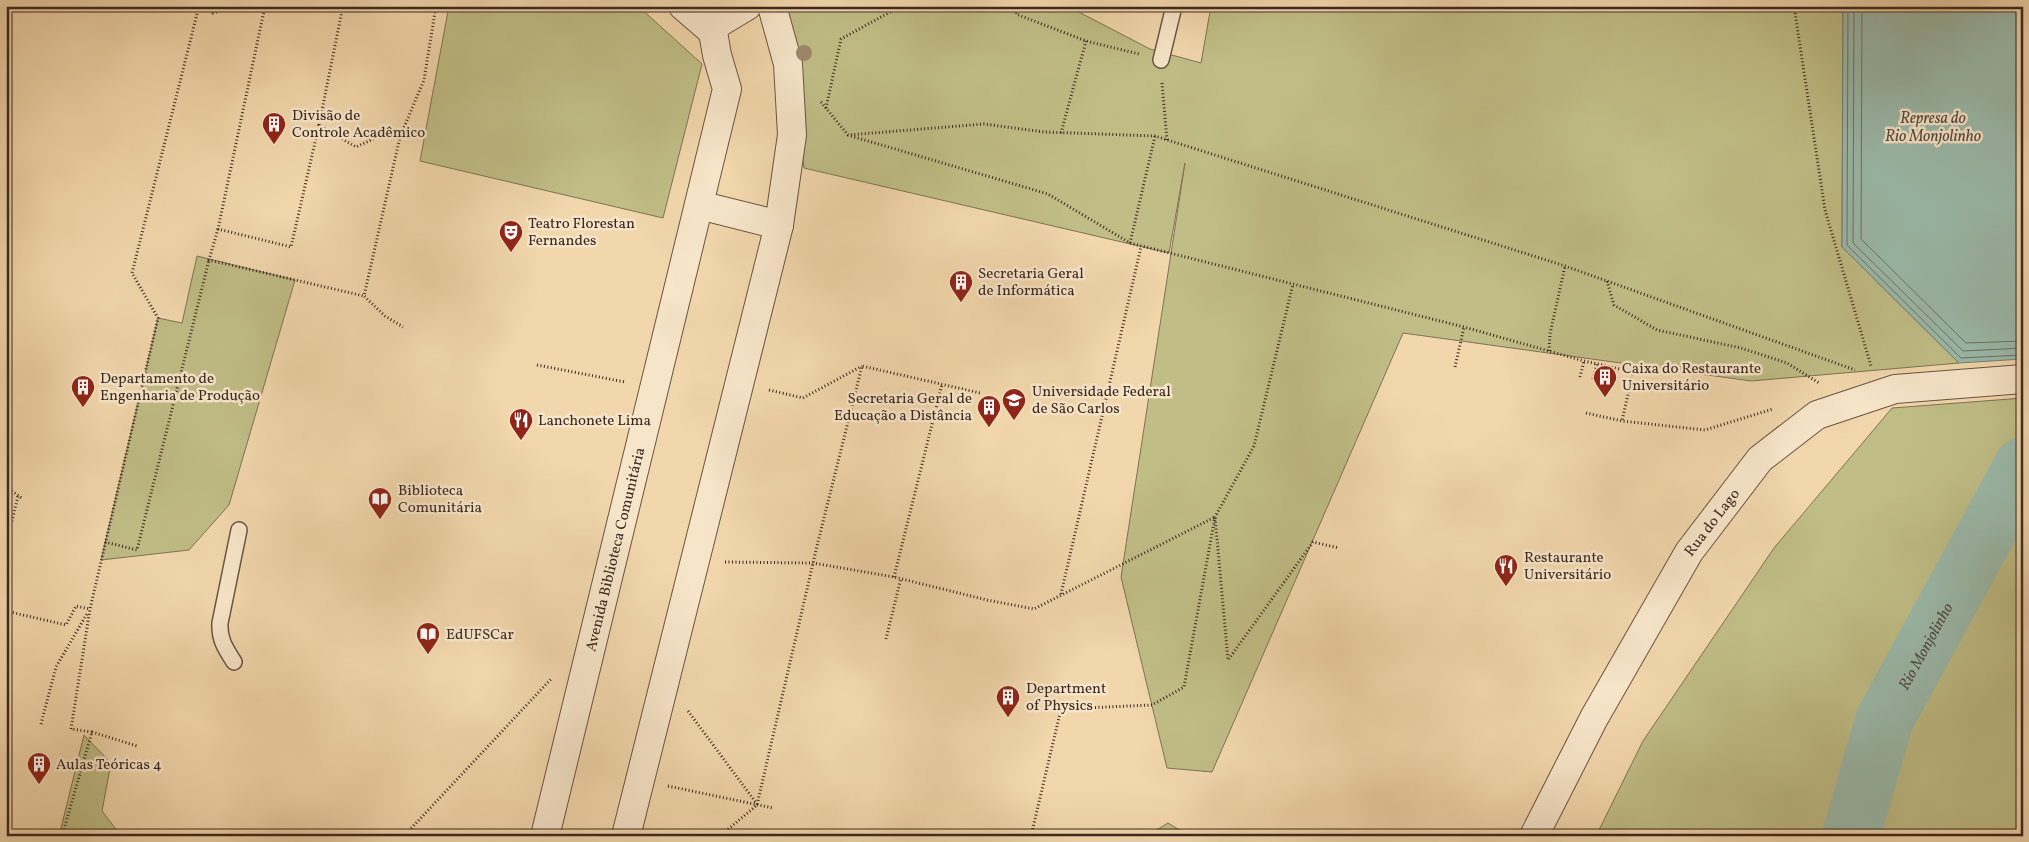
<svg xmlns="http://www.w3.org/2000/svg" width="2029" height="842" font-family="Vollkorn,serif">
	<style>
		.green { fill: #c0bd86; stroke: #7e7354 }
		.water { fill: #9bbaab; stroke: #758074 }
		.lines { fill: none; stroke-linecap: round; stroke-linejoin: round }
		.shore { stroke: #6c7266; stroke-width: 1 }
		.river { stroke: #9bbaab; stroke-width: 58 }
		.service-casing { stroke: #6a5444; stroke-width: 18 }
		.minor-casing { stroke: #6a5444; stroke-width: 30 }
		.path { stroke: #3d2921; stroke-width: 3; stroke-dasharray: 1 2.5; stroke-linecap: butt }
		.service { stroke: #f7e5c9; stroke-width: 15 }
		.minor { stroke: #f7e5c9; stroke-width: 28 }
		.tree { fill: #9d886b }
		.labels { text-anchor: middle; stroke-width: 5; stroke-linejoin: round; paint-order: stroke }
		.poi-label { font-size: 15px; fill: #3d2921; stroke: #f7e5c9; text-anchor: start }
		.street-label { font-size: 15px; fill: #3d2921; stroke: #f7e5c9 }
		.water-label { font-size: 16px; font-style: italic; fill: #544d44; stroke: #f7e5c9 }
	</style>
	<rect width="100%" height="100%" fill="#f2d7ac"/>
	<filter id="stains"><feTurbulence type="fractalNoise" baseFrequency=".004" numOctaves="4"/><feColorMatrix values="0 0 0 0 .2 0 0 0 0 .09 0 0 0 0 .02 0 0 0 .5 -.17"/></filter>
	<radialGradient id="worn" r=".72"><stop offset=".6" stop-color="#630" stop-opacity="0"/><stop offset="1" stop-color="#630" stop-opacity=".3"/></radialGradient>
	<path class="green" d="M449 6H638L702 64 663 218 420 161Z
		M772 6H1059L1077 11 1150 49 1201 63 1211 6H1843L1842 247 1959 363 1751 381 1403 333 1212 772 1167 768 1121 577 1185 163 1169 253 804 168 800 134Z
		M197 256 295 280 229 505 189 550 101 560 158 318 182 323Z
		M2023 398V836H1596L1643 741 1774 548 1892 408Z
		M84 735 111 763 102 811 121 836H59Z
		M1168 823 1189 836H1147Z"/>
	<path class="water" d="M1843 6H2023V359L1959 363 1842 247Z"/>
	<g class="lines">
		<path class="shore" d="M1848 6 1847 245 1961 358 2023 355
			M1854 6 1853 243 1963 351 2023 348
			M1862 6 1861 239 1966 343 2023 341"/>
		<path class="river" id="s1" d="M1851 836 1884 721 2023 466"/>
		<g class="service-casing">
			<path id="service" d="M1161 60 1174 6
				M234 662C225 648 219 639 220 623L239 530"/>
		</g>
		<g class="minor-casing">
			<g id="minor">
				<path d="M713 32 717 24 747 6"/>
				<path d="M699 205 779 225"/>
				<path id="s2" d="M545 836 727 89 717 55 713 32 683 6"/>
				<path d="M626 836 779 225 792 135 788 64 772 6"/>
				<path id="s3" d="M1534 836 1594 718 1689 552 1760 459 1817 415 1895 389 2023 379"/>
			</g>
		</g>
		<path class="path" d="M210 6 213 13 239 6
			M265 6 218 229 291 247 319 125 356 147 386 133 400 137 364 296 385 316 403 327
			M1018 6 1016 14 1086 41 1139 54
			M1794 6 1825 210 1871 366
			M1162 83 1167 140
			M821 102 848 135 984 124 1044 132 1155 136 1565 266 1855 370
			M826 108 841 39 901 6
			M319 125 343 6
			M1061 133 1086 41
			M851 136 1048 194 1130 243 1464 327 1584 361 1633 372 1622 421
			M400 137 424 80 436 6
			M218 229 209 260 364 296
			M1130 243 1155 136
			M1607 281 1614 305 1657 330 1741 348 1787 363 1819 383
			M1549 351 1550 334 1565 266
			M537 365 625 382
			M1455 367 1464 327
			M1580 377 1584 361
			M1593 379 1597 364
			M1611 381 1614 368
			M769 390 803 398 862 366
			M1586 413 1622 421 1705 430 1773 409
			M6 487 23 499
			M105 542 137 550 209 260
			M6 545 18 496
			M725 562 813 563 894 577 987 600 1034 609 1215 517 1228 660 1313 542 1339 548
			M894 577 942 384
			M1061 594 1141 247
			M6 611 66 625 76 606 90 609
			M886 639 901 578
			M688 711 757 804
			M41 724 56 667 88 612
			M92 732 137 746
			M668 786 773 808
			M62 836 92 732 71 729 90 609 158 318 132 273 199 6
			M404 836 551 679
			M720 836 757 805 817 546 862 366 980 393
			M1031 836 1061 709 1152 705 1184 687 1215 517 1254 446 1293 284"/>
		<use href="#service" class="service"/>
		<use href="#minor" class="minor"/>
	</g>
	<circle class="tree" cx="804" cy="53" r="8"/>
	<defs>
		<g id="building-pin" transform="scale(1.25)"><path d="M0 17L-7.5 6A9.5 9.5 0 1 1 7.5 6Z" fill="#8f2418" stroke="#f7e5c9"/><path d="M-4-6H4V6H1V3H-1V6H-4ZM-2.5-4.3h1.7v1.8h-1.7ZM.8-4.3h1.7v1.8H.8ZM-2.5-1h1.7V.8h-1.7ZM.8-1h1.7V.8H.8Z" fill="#fff"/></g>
		<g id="theatre-pin" transform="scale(1.25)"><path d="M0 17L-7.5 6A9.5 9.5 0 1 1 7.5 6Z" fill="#8f2418" stroke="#f7e5c9"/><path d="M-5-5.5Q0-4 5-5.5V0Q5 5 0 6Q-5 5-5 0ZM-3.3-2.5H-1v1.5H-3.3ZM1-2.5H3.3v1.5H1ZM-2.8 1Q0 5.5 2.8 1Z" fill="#fff"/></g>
		<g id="university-pin" transform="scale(1.25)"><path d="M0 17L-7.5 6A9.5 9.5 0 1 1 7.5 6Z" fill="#8f2418" stroke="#f7e5c9"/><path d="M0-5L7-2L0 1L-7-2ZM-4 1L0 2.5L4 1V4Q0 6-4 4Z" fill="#fff"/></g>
		<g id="restaurant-pin" transform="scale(1.25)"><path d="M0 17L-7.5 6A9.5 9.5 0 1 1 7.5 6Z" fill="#8f2418" stroke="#f7e5c9"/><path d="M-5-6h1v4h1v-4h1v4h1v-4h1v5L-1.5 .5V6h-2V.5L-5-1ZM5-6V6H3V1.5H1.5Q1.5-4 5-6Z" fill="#fff"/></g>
		<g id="library-pin" transform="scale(1.25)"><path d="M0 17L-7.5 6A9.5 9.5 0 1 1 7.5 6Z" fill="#8f2418" stroke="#f7e5c9"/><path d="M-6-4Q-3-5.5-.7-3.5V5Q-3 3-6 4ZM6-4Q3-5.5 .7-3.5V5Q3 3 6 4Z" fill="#fff"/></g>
	</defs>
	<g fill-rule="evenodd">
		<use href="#building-pin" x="274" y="124"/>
		<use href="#theatre-pin" x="511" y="232"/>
		<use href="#building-pin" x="961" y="282"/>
		<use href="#building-pin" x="1605" y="377"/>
		<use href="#building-pin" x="83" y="387"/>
		<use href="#university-pin" x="1014" y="400"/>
		<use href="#building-pin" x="989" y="407"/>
		<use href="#restaurant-pin" x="521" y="420"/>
		<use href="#library-pin" x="380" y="499"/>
		<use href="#restaurant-pin" x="1506" y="566"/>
		<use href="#library-pin" x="428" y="634"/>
		<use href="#building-pin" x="1008" y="697"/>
		<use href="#building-pin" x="39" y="764"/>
	</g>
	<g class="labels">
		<g class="poi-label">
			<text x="292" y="120">Divisão de<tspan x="292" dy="17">Controle Acadêmico</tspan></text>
			<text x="528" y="228">Teatro Florestan<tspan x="528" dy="17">Fernandes</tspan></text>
			<text x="978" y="278">Secretaria Geral<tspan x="978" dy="17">de Informática</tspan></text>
			<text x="1622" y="373">Caixa do Restaurante<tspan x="1622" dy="17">Universitário</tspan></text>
			<text x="100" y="383">Departamento de<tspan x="100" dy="17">Engenharia de Produção</tspan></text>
			<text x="1032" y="396">Universidade Federal<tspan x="1032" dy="17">de São Carlos</tspan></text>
			<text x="972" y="403" text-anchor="end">Secretaria Geral de<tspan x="972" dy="17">Educação a Distância</tspan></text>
			<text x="538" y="425">Lanchonete Lima</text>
			<text x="398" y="495">Biblioteca<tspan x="398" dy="17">Comunitária</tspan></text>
			<text x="1524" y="562">Restaurante<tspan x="1524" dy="17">Universitário</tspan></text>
			<text x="446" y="639">EdUFSCar</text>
			<text x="1026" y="693">Department<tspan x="1026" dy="17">of Physics</tspan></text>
			<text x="56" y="769">Aulas Teóricas 4</text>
		</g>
		<g class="street-label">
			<text dy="5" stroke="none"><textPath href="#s3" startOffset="361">Rua do Lago</textPath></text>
			<text dy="5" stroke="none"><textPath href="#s2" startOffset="295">Avenida Biblioteca Comunitária</textPath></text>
		</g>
		<g class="water-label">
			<text x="1933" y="123">Represa do<tspan x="1933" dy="18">Rio Monjolinho</tspan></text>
			<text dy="6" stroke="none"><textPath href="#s1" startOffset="205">Rio Monjolinho</textPath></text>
		</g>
	</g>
	<rect width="2029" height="842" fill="none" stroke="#f2d7ac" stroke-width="25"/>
	<rect x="8" y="8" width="2014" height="827" fill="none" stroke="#3d2921" stroke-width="2.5"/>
	<rect x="12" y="12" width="2004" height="817" fill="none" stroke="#3d2921"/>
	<rect width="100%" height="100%" filter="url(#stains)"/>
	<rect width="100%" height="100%" fill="url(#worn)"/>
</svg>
